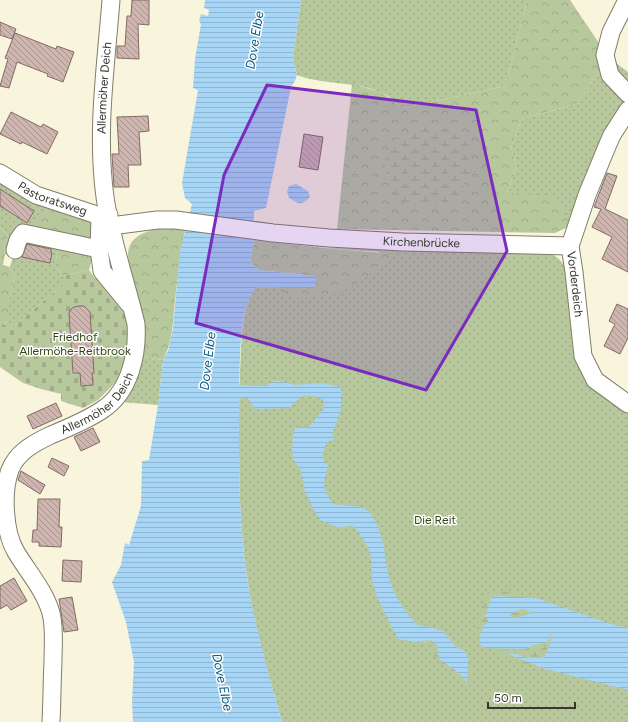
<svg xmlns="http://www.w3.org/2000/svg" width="628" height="722" font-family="Figtree,sans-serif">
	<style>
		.grass { fill: url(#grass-dots) }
		.forest { fill: url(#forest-crowns) }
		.wetland { fill: url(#wetland-marsh) }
		.cemetery { fill: url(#cemetery-stones) }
		.water { fill: url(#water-rules); fill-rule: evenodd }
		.building { fill: url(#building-back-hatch); stroke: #826b66 }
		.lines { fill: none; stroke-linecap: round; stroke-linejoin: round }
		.minor-casing { stroke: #827d68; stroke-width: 19 }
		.minor { stroke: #fff; stroke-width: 17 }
		.marked { fill: #7b2cbf; fill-opacity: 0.2; stroke: #7b2cbf; stroke-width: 3; stroke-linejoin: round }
		.labels { text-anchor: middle; stroke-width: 3; stroke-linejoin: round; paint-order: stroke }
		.street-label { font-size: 12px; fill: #38362d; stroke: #fff }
		.park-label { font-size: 12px; fill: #344512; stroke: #fff }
		.water-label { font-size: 13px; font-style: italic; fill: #065881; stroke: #fff }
	</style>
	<defs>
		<pattern id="grass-dots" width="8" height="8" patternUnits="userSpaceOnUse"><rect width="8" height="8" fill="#b7c89d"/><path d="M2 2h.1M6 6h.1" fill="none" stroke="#9eac88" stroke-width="1.8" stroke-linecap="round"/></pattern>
		<pattern id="forest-crowns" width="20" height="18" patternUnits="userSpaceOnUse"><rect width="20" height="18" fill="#b7c89d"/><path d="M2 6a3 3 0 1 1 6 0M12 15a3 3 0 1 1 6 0" fill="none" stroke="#9eac88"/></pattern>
		<pattern id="wetland-marsh" width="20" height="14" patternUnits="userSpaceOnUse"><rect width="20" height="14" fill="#b7c89d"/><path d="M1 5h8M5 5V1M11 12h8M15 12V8" fill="none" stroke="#9eac88"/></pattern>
		<pattern id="cemetery-stones" width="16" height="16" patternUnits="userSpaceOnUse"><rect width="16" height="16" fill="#b7c89d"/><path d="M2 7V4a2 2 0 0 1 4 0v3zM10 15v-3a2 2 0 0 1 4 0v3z" fill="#9eac88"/></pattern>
		<pattern id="water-rules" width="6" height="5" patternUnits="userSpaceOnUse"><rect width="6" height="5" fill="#a7d5f5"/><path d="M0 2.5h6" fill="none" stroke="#90b7d2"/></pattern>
		<pattern id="building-back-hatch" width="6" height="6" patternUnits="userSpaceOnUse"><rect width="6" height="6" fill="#cfb5b0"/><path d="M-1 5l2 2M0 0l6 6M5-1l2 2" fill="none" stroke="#a99490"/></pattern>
	</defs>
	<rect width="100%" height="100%" fill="#f9f4dc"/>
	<path class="grass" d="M301 0H527L505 86 403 108C396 103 388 95 380 92 353 81 323 85 297 75L293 58Z
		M609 58 628 72V102L570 226 508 193 516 165 511 147 522 119 576 104Z
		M0 178 54 206 60 239 55 265 63 276V285L10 329 4 325 9 318V300L15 275 10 267 13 256 5 254 4 247 8 235 0 227Z
		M325 248 548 251 559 259 567 269 578 357 628 409V722H282C269 676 255 630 248 583 240 535 239 487 239 438 239 416 239 393 240 371 242 343 240 310 256 286L368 260 380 252Z
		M142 357 163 360 158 405 121 402Z"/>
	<path class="forest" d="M527 0H570L609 58 576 104 522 119 511 147 516 165 508 193 557 196 570 226 555 233 337 229 352 84 381 92 403 108 505 86Z
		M54 206 95 220V248L89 270 63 276 55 265 60 239 28 225Z
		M0 227 8 235 4 247 5 254 3 265 10 267 15 275 9 300V318L4 325 0 322Z
		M164 228 185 230C180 254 178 277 175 300 173 320 173 342 163 360L142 357C144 339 144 326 141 308 134 270 106 236 164 228Z
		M254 240 325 248 393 254 392 260 343 292 302 299 284 296 283 287 313 288 315 276 259 270 250 262Z"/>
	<path class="wetland" d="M424 127 455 131 470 144 472 168 464 186 449 204 422 207 398 201 388 183 385 165 386 153 398 136Z
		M505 591 536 598 513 597 491 598 485 617 488 619V624L483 626 479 641C475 620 478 611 488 592Z
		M524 609 533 613 517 618 510 617V614L518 610Z
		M550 631C553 638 547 650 544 658H526L514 654 509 655 545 669 507 659 491 648C500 649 516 651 524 649 529 648 534 645 540 644Z
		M430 640 437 645 439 659 468 678 467 668 469 660 472 678 470 685 465 687 456 676 436 659 431 644 415 642Z"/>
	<path class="cemetery" d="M89 270 95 278 106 282 124 306 128 330V351L123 369 114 384 98 400 83 408 61 401V394L41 389 23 383 0 367V322L10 329 63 285V276Z"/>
	<path class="water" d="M205 0H301L293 58 297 75 295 81 291 87 266 208 254 211V240L250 262 259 270 315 276 317 283 313 288 256 287C238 311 241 355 239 385L266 386 273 381H281L295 385 320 383 341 387V409L332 435 335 439 327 442C323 452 319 456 328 465 326 474 322 483 326 492 328 497 331 499 332 504 339 505 358 506 363 508 369 510 373 516 375 521 387 544 384 562 391 584 397 600 406 613 417 625L429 627 443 631 456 647 465 651 469 660 467 668 468 678 466 682 459 673 439 659 437 645 430 640 415 642 398 639C390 622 380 606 374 588 371 578 372 568 371 558 369 546 361 535 353 526L337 527 322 521 316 514 305 492 301 471 293 459 292 449 294 429 301 427 306 428 311 425 324 408 323 400 315 396H302L289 408 255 409 247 397 239 399C239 461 238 523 248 584 256 630 269 676 282 722H133L132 702 134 662 126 622 112 582 121 565 125 543 129 545 141 506 142 461 149 460 158 405 163 360 168 351 173 328 180 251 192 204 185 198 182 183 198 90 193 88 195 59 201 24 199 21 201 14 208 16 209 10 204 8Z
		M296 184 308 191 310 197C301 206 299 204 289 198L287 191 289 186Z
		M495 596 536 598 611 624 628 628V690L545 669 508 654 514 653 526 658H544C547 651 553 638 551 631L549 639 547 642 531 646 525 649 484 648C476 642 481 634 483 625L488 624V619L485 617 491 598ZM524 609 532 613 517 618 510 617 511 614 518 610Z"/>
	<path class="building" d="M132 0H149V25L138 24 139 59 117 58V46H125L127 16H131Z
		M0 22 16 29 12 39 0 35Z
		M15 33 56 49 57 46 74 52 63 82 47 76 48 74 17 62 9 88 0 86 8 59 5 58Z
		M11 112 41 127 43 124 58 132 47 154 22 142 21 144 0 134Z
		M148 116 149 131 139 132 141 165H128L129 187H114L112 154H119L117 117Z
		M304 134 323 137 318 170 299 167Z
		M607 173 617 176 605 209 628 220V272L602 259 612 237 592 227 601 209 594 207Z
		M0 189 34 211 27 223 0 206Z
		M27 244 51 249V253H52L50 263 22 257Z
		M617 304 628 309V338L620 354 604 346 615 324 609 321Z
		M79 306H84L90 312 94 373H92L93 385 81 386 80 373H73L69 313 70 310 74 307Z
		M56 403 62 416 33 429 27 416Z
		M93 428 100 442 81 451 74 437Z
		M52 458 69 466 64 476 48 467Z
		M21 471 45 485 40 494 18 480Z
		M38 499H60L59 527H62L61 547 39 546V542H32L33 530H37Z
		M63 560 82 561 81 582 62 581Z
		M14 578 27 601 11 610 7 605 0 609V586Z
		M72 597 78 630 64 632 59 599Z"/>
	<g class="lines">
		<g class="minor-casing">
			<g id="minor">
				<path d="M627 0 611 32 605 55 610 75 628 94"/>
				<path id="s1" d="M628 110 612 135 608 144 587 195 570 246 574 272 583 356 595 380 628 404"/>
				<path id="s2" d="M0 173 36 195 100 216 109 215"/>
				<path d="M100 216 99 249 102 271 129 304"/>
				<path id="s3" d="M111 226 157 220H176L273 233 329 238 403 242 570 246"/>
				<path d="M15 250 18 240 23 233 99 249"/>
				<path id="s4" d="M51 722C52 702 52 682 53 661 53 646 55 628 51 613 45 591 28 572 16 552 4 532 2 492 10 470 17 452 34 443 51 435 68 428 87 420 102 410 130 392 138 354 136 324 126 281 111 240 105 197 96 132 106 65 111 0"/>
			</g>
		</g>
		<use href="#minor" class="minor"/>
	</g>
	<path class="marked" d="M267 85 476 110 507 251 426 390 196 323 224 175Z"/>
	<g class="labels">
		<g class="street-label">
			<text dy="4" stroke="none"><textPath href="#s4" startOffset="713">Allermöher Deich</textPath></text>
			<text dy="4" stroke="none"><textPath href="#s2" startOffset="59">Pastoratsweg</textPath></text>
			<text dy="4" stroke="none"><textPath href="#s3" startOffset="312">Kirchenbrücke</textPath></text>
			<text dy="4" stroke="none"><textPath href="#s1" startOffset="187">Vorderdeich</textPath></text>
			<text dy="4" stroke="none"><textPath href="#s4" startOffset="377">Allermöher Deich</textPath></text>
		</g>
		<g class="park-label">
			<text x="75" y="341">Friedhof<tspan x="75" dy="14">Allermöhe-Reitbrook</tspan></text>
			<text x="435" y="524">Die Reit</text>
		</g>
		<g class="water-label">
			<text transform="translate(254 40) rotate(-81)" y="5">Dove Elbe</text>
			<text transform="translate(207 361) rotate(-83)" y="5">Dove Elbe</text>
			<text transform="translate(223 682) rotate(78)" y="5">Dove Elbe</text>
		</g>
	</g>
	<path d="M488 702v6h87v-6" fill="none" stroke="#38362d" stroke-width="2"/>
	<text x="494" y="702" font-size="12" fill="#38362d" stroke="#ffffff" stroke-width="3" paint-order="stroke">50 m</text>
</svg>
